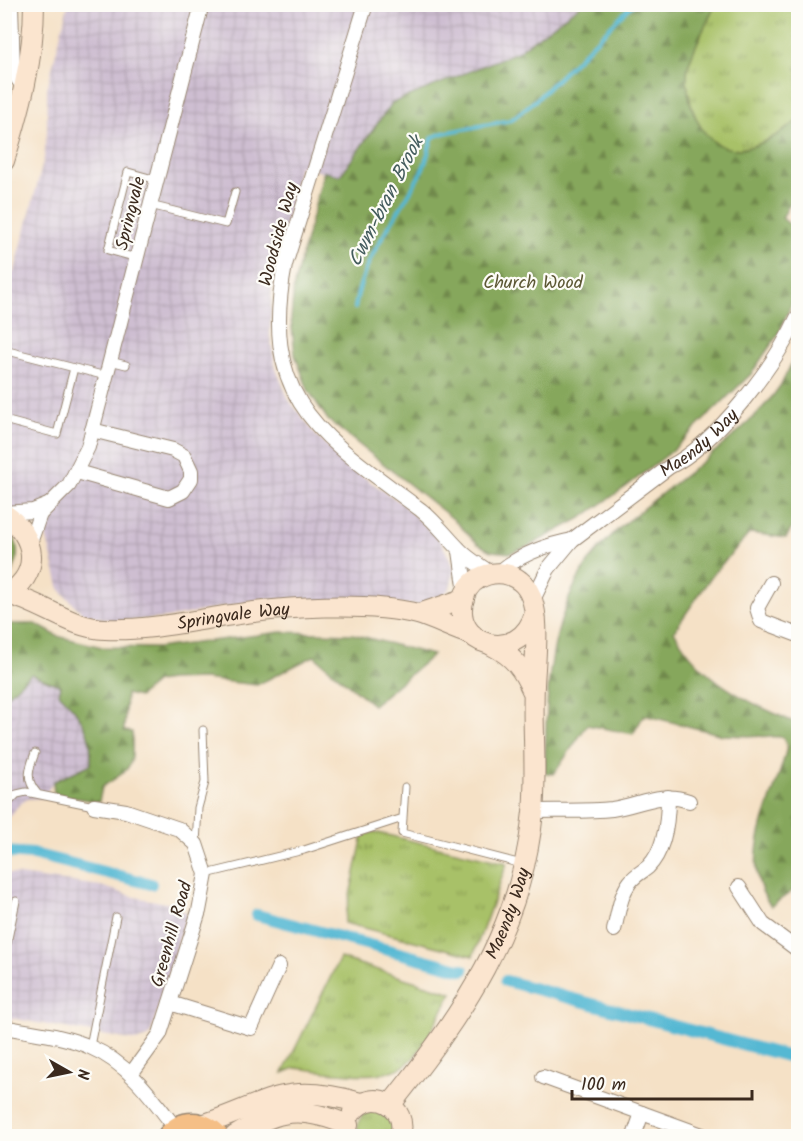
<svg xmlns="http://www.w3.org/2000/svg" width="803" height="1141" font-family="Kalam,sans-serif">
	<style>
		.industrial { fill: url(#industrial-grid) }
		.grass { fill: url(#grass-tufts); stroke: #727642; stroke-width: 1.5 }
		.forest { fill: url(#forest-firs); stroke: #60683d; stroke-width: 1.5 }
		.lines { fill: none; stroke-linecap: round; stroke-linejoin: round }
		.stream { stroke: #54b8d3; stroke-width: 4 }
		.canal { stroke: #54b8d3; stroke-width: 12 }
		.lane-casing { stroke: #988672; stroke-width: 9 }
		.street-casing { stroke: #988672; stroke-width: 16 }
		.secondary-casing { stroke: #988672; stroke-width: 22 }
		.primary-casing { stroke: #988672; stroke-width: 25 }
		.lane { stroke: #fff; stroke-width: 7 }
		.street { stroke: #fff; stroke-width: 14 }
		.secondary { stroke: #fbe5cf; stroke-width: 20 }
		.primary { stroke: #f5bf86; stroke-width: 22 }
		.labels { text-anchor: middle; stroke-width: 4.5; stroke-linejoin: round; paint-order: stroke }
		.street-label { font-size: 18px; fill: #3b2a1e; stroke: #fdfcf7 }
		.park-label { font-size: 18px; fill: #5c5734; stroke: #fdfcf7 }
		.water-label { font-size: 20px; font-style: italic; fill: #445c5d; stroke: #fdfcf7 }
	</style>
	<defs>
		<pattern id="industrial-grid" width="8" height="8" patternUnits="userSpaceOnUse" patternTransform="scale(1.5)"><rect width="8" height="8" fill="#cebed1"/><path d="M0 4h8M4 0v8" fill="none" stroke="#b2a3b3"/></pattern>
		<pattern id="grass-tufts" width="24" height="20" patternUnits="userSpaceOnUse" patternTransform="scale(1.5)"><rect width="24" height="20" fill="#a8c167"/><path d="M3 7l-1-3M5 7V3M7 7l1-3M15 17l-1-3M17 17v-4M19 17l1-3" fill="none" stroke="#8a9d54"/></pattern>
		<pattern id="forest-firs" width="22" height="20" patternUnits="userSpaceOnUse" patternTransform="scale(1.5)"><rect width="22" height="20" fill="#86a75c"/><path d="M5 1l3.5 6h-7zM16 11l3.5 6h-7z" fill="#6f884b"/></pattern>
	</defs>
	<rect width="100%" height="100%" fill="#fdfcf7"/>
	<filter id="ink" filterUnits="userSpaceOnUse"><feTurbulence type="fractalNoise" baseFrequency=".0167" numOctaves="2"/><feDisplacementMap in="SourceGraphic" scale="12" xChannelSelector="R" yChannelSelector="G"/><feConvolveMatrix kernelMatrix="1 2 1 2 8 2 1 2 1" color-interpolation-filters="sRGB"/></filter>
	<filter id="wash" filterUnits="userSpaceOnUse"><feTurbulence type="fractalNoise" baseFrequency=".008" numOctaves="4" result="noise"/><feDisplacementMap in="SourceGraphic" scale="24" xChannelSelector="R" yChannelSelector="G"/><feGaussianBlur stdDeviation="1.35" result="paint"/><feColorMatrix in="noise" values="0 0 0 0 0 0 0 0 0 0 0 0 0 0 0 0 0 1.4 0 .05"/><feComposite in="paint" operator="in"/></filter>
	<g filter="url(#wash)">
		<rect width="100%" height="100%" fill="#f5e1c6"/>
		<path class="industrial" d="M68 5H581L517 52 392 103 340 177 299 166 272 289 270 336 276 369 289 400 318 438 358 473 401 503 440 540 455 569 450 588 442 596 423 605 263 599 167 618 117 622 82 613 60 590 45 532 5 505V282L15 270 44 158 47 132V88Z
			M31 674 61 686 59 693 78 712 88 727 92 749 91 764 53 782 43 798 27 799 18 806 5 823V697Z
			M5 873 101 886 135 897 171 904V909L187 912 150 1036 136 1041 5 1017Z"/>
		<path class="grass" d="M715 5H798V120C784 132 757 149 737 149 700 149 686 102 687 72 687 60 709 19 715 5Z
			M374 832 507 863 473 956 344 923 363 835Z
			M340 958 452 993C439 1014 428 1042 411 1060 388 1085 325 1071 295 1068L283 1073Z
			M378 1109C391 1115 394 1121 391 1135L361 1136 357 1126 362 1115Z"/>
		<path class="forest" d="M581 5H715C709 19 687 60 687 72 686 102 700 149 737 149 757 149 784 132 798 120V189L782 218 798 231V289L779 333 751 374 672 451 626 487 581 518 529 546 510 553 491 551 478 544 453 519 328 420 308 390 295 355 291 319 294 285 324 171 340 176 392 103 517 52Z
			M798 349V518L786 538 750 533 713 574 674 631C702 682 748 702 798 724V887L771 906C734 859 778 795 787 746L783 737 723 735 644 715 633 734 587 725 554 774 545 773C546 708 546 641 577 581 597 541 635 515 669 488 704 460 755 423 780 386 787 375 792 361 798 349Z
			M5 525C21 540 22 565 5 580Z
			M5 624H36L57 636 102 647 157 648 281 632 353 634 433 655 373 705 314 656 257 685 203 679 170 680 156 682 139 697 126 694 124 731 132 732C133 769 133 767 102 787L99 802 54 794 53 782 91 764C93 732 81 715 59 693L61 686 31 674 5 697Z"/>
		<g class="lines">
			<path class="stream" d="M355 308C363 253 400 216 423 168 428 159 428 147 433 137L443 133 511 120 537 99 633 4"/>
			<path class="canal" d="M4 852 33 854 151 884
				M257 915 463 970
				M506 981 798 1059"/>
		</g>
	</g>
	<g filter="url(#ink)">
		<g class="lines">
			<g class="lane-casing">
				<path id="lane" d="M150 205 226 224 235 192
					M137 258 108 250 128 172 157 180
					M4 350 106 376
					M110 361 126 365
					M4 420 57 434 74 368
					M35 753C29 769 25 779 37 793
					M405 787 402 833 522 864
					M4 807 17 794 26 792 94 806
					M196 844 198 808 205 782 203 730
					M206 874 304 850 403 818
					M4 957 16 901
					M90 1046 116 917"/>
			</g>
			<g class="street-casing">
				<g id="street">
					<path d="M11 4 13 72 24 88"/>
					<path d="M366 4 285 265C258 403 324 437 421 510 436 522 446 536 459 549 468 559 481 566 492 574"/>
					<path d="M77 472 169 498 183 491 191 479V471L184 456 173 450 92 430"/>
					<path d="M4 513 33 511 48 505"/>
					<path d="M30 543 40 514 69 485 88 447 202 4"/>
					<path d="M460 551 466 593"/>
					<path d="M498 573C518 556 546 545 572 540"/>
					<path d="M771 583 757 608 761 621 798 635"/>
					<path id="s1" d="M533 600 548 569 572 540 669 467C716 444 776 364 798 316"/>
					<path d="M94 806 126 811 179 829 196 844 206 874 199 911 160 1034 131 1074"/>
					<path d="M533 811C559 810 586 812 612 809 640 805 660 791 689 801"/>
					<path d="M739 887 763 924 798 950"/>
					<path d="M614 930C618 915 620 895 630 882 635 875 642 872 648 867 665 850 668 820 668 797"/>
					<path d="M170 1003 251 1028 279 966"/>
					<path d="M4 1027C32 1033 64 1035 90 1047 128 1063 152 1097 176 1129"/>
					<path d="M543 1077 705 1136"/>
					<path d="M634 1136 642 1113"/>
				</g>
			</g>
			<g class="secondary-casing">
				<g id="secondary">
					<path d="M4 161C20 110 34 58 34 4"/>
					<path d="M4 514C37 536 43 575 4 596"/>
					<path id="s2" d="M7 594C42 602 70 628 105 629 147 631 190 621 232 615 285 607 365 601 418 614 433 618 455 630 473 635"/>
					<path d="M419 614 464 599"/>
					<path d="M493 646C513 656 523 669 532 690"/>
					<path id="s3" d="M391 1104C462 1015 522 929 533 812 537 769 532 727 534 685 535 657 544 599 520 581 501 566 471 574 464 597 449 646 520 667 535 613"/>
					<path d="M353 1111C373 1087 409 1106 400 1136"/>
					<path d="M202 1125C270 1102 285 1081 361 1103"/>
					<path d="M235 1136C278 1109 300 1105 348 1125"/>
				</g>
			</g>
			<g class="primary-casing">
				<path id="primary" d="M169 1136C183 1119 203 1121 217 1136"/>
			</g>
			<use href="#lane" class="lane"/>
			<use href="#street" class="street"/>
			<use href="#secondary" class="secondary"/>
			<use href="#primary" class="primary"/>
		</g>
	</g>
	<g class="labels">
		<g class="street-label">
			<text transform="translate(130 213) rotate(-76)" y="6">Springvale</text>
			<text transform="translate(278 234) rotate(-75)" y="6">Woodside Way</text>
			<text dy="6" stroke="none"><textPath href="#s1" startOffset="232">Maendy Way</textPath></text>
			<text dy="6" stroke="none"><textPath href="#s2" startOffset="234">Springvale Way</textPath></text>
			<text dy="6" stroke="none"><textPath href="#s3" startOffset="225">Maendy Way</textPath></text>
			<text transform="translate(171 934) rotate(-74)" y="6">Greenhill Road</text>
		</g>
		<g class="park-label">
			<text x="533" y="288">Church Wood</text>
		</g>
		<g class="water-label">
			<text transform="translate(385 201) rotate(-63)" y="7">Cwm-bran Brook</text>
		</g>
	</g>
	<rect width="803" height="1141" fill="none" stroke="#fdfcf7" stroke-width="24"/>
	<g transform="translate(69 1072) rotate(99)" stroke="#fdfcf7" stroke-width="4.5" paint-order="stroke">
	<path d="M0-4.5L10 22L0 15L-10 22Z" fill="#3b2a1e"/>
	<text y="-9" font-size="16" font-weight="bold" text-anchor="middle" fill="#3b2a1e">N</text>
	</g>
	<path d="M572 1090v9h180v-9" fill="none" stroke="#3b2a1e" stroke-width="3"/>
	<text x="581" y="1090" font-size="18" fill="#3b2a1e" stroke="#fdfcf7" stroke-width="4.5" paint-order="stroke">100 m</text>
</svg>
